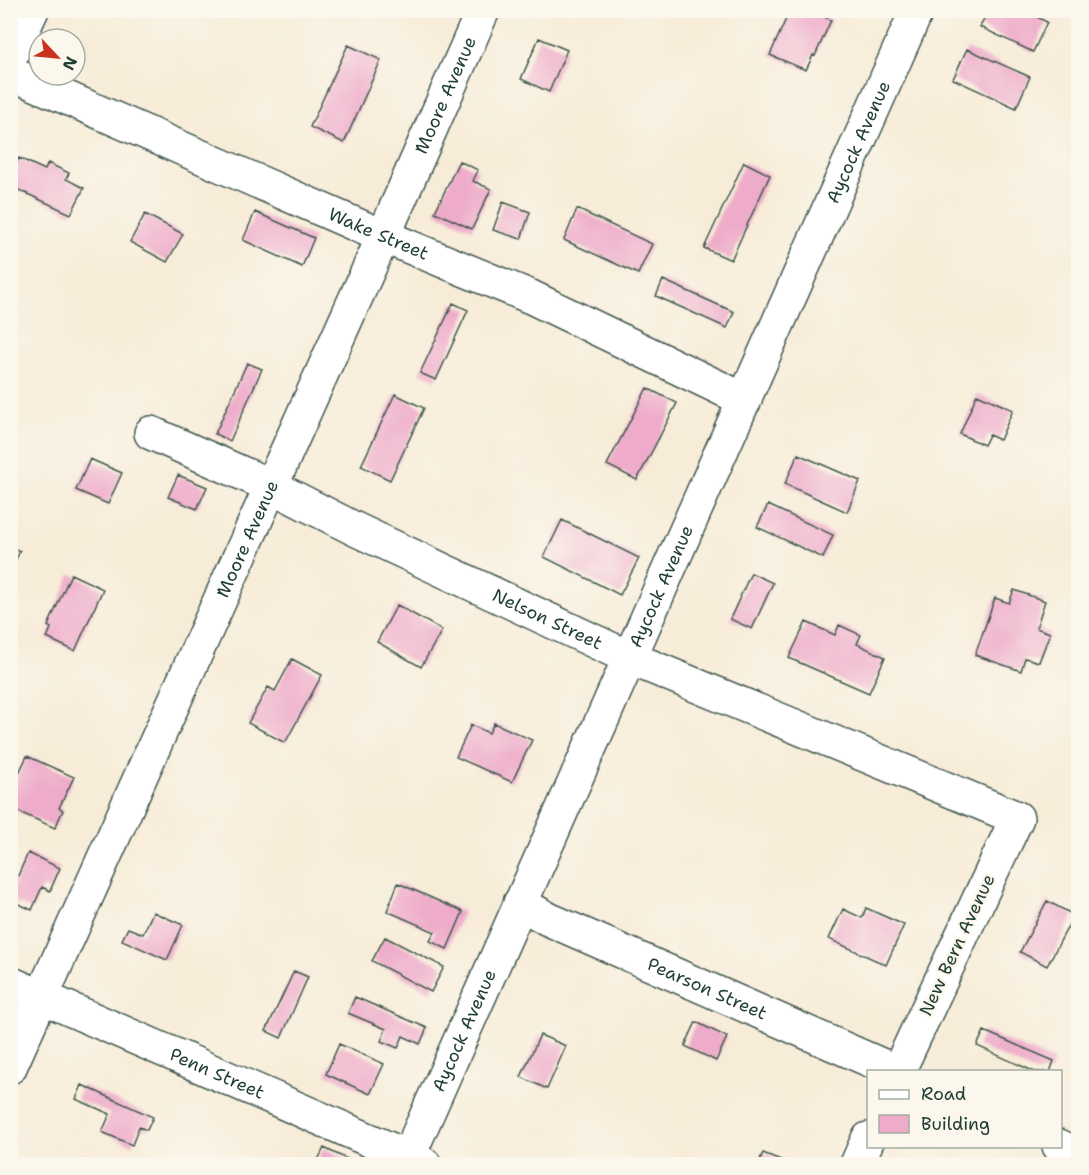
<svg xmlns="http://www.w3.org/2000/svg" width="1089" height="1175" font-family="'Shantell Sans',sans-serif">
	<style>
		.building { fill: #eeacca }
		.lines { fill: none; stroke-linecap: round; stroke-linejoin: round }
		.minor-casing { stroke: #3f574d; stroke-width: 36 }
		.minor { stroke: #fff; stroke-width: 33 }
		.labels { text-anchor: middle; stroke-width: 5; stroke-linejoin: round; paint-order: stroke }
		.street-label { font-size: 18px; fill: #1f3d34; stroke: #fbf7ec }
	</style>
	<rect width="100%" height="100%" fill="#fbf7ec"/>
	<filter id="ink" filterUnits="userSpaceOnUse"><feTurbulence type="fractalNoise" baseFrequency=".0167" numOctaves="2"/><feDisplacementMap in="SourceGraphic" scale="12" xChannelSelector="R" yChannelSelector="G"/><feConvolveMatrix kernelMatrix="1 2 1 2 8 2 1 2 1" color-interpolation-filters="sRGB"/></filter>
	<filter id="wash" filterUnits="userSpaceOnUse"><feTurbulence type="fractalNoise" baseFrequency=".008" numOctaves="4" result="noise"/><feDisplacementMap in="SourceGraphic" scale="24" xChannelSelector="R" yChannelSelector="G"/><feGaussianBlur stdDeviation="1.35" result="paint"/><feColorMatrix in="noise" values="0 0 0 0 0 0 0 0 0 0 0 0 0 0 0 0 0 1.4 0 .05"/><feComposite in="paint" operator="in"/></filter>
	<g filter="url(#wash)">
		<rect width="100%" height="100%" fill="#f7ecd8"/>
		<g id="blocks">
			<path class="building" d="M790 10H810L831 20 815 56 813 55 806 70 770 55Z
				M988 10H1023L1047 22 1033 52 980 27Z
				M539 38 567 50 549 92 521 79Z
				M348 45 381 60 344 143 310 127Z
				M967 49 1030 77 1016 108 953 79Z
				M19 158 45 170 48 163 69 173 66 179 84 188 71 214 10 186V176Z
				M459 161 478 170 473 181 491 189 472 229 435 212Z
				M744 162 770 175 731 260 704 248Z
				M503 202 530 212 521 239 493 230Z
				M577 209 652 244 638 274 564 240Z
				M255 212 314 238 302 267 243 240Z
				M145 214 183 234 167 262 130 242Z
				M663 280 734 312 727 328 656 296Z
				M453 303 468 310 436 380 420 373Z
				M247 363 262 369 230 441 215 434Z
				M647 388 677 403 637 480 607 465Z
				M395 394 424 408 390 480 361 466Z
				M977 394 1013 410 1000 440 989 435 984 445 960 434Z
				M798 454 860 481 847 512 785 484Z
				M90 459 122 473 108 504 76 490Z
				M178 475 207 487 197 509 168 497Z
				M768 505 833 535 823 558 757 527Z
				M562 520 639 558 620 595 544 557Z
				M10 547 20 551 10 572Z
				M751 573 773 583 752 629 730 619Z
				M71 574 103 589 75 651 47 638 51 628 48 626Z
				M1014 590 1045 601 1036 628 1050 633 1039 662 1025 658 1021 671 975 655 995 598 1009 603Z
				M397 605 442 630 421 667 377 642Z
				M806 622 835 635 839 625 861 635 857 644 885 657 869 693 789 658Z
				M292 659 322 675 285 743 248 723 268 687 275 691Z
				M494 723 532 740 512 782 456 757 471 725 489 733Z
				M27 756 74 777 59 808 63 810 55 828 10 808V792Z
				M28 853 60 868 50 891 42 887 32 910 10 900V894Z
				M398 883 463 912 447 949 430 941 435 932 387 911Z
				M1047 901 1074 915 1047 966 1020 952Z
				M866 908 904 925 886 965 829 939 843 909 862 918Z
				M153 912 183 925 167 960 122 940 128 928 143 934Z
				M385 937 444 967 431 992 372 961Z
				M294 971 308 977 281 1038 266 1031Z
				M355 997 427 1028 420 1044 403 1036 398 1048 381 1041 386 1029 348 1013Z
				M696 1022 727 1037 716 1061 685 1046Z
				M984 1031 1054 1061 1050 1072H1035L977 1046Z
				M540 1035 566 1046 547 1089 521 1077Z
				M339 1044 384 1064 370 1094 326 1074Z
				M82 1085 153 1117 147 1130 139 1127 132 1145 102 1132 110 1114 76 1099Z
				M324 1148 357 1164H316Z
				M763 1153 791 1164H758Z"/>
		</g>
	</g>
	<g filter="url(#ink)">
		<use href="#blocks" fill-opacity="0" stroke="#3f574d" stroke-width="1.5"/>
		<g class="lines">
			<g class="minor-casing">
				<g id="minor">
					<path d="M10 58 32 10"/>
					<path id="s1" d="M10 73 366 229 531 297 745 400"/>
					<path id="s2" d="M151 433 271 486 355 529 630 658 1017 818 898 1072"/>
					<path id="s3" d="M520 903 548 919 897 1072"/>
					<path id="s4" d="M10 983 424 1164"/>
					<path id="s5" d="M10 1067 384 235 483 10"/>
					<path d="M1059 1146 1078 1155"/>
					<path id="s6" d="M405 1164 917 10"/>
					<path d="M857 1164 868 1139"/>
				</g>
			</g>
			<use href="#minor" class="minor"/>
		</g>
	</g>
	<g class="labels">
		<g class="street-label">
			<text dy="6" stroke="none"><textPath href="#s5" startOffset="1065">Moore Avenue</textPath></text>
			<text dy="6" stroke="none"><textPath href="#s6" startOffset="1118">Aycock Avenue</textPath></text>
			<text dy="6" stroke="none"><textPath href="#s1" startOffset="402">Wake Street</textPath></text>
			<text dy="6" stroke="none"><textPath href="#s5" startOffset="579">Moore Avenue</textPath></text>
			<text dy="6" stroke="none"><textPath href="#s6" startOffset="632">Aycock Avenue</textPath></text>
			<text dy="6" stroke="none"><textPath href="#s2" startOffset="438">Nelson Street</textPath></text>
			<text transform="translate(957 945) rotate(-65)" y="6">New Bern Avenue</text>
			<text dy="6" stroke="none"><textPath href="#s3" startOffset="206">Pearson Street</textPath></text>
			<text dy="6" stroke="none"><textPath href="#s6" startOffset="146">Aycock Avenue</textPath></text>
			<text dy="6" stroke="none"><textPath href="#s4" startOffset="226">Penn Street</textPath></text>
		</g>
	</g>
	<rect width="1089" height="1175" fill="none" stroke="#fbf7ec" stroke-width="36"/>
	<rect x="867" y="1070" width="195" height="78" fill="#fbf7ec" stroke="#a3ada2" stroke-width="1.5"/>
	<rect x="879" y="1090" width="30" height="9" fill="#ffffff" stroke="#a3ada2" stroke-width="1.5"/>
	<text x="921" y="1100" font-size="18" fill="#1f3d34">Road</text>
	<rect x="879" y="1115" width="30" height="18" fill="#eeacca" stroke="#a3ada2" stroke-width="1.5"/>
	<text x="921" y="1130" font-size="18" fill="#1f3d34">Building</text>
	<g transform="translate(57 57) rotate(116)"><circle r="28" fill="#fbf7ec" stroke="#a3ada2" stroke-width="1.5"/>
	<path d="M0-4.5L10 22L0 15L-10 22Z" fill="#c8321e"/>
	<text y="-9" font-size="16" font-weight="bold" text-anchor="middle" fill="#1f3d34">N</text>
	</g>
</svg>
